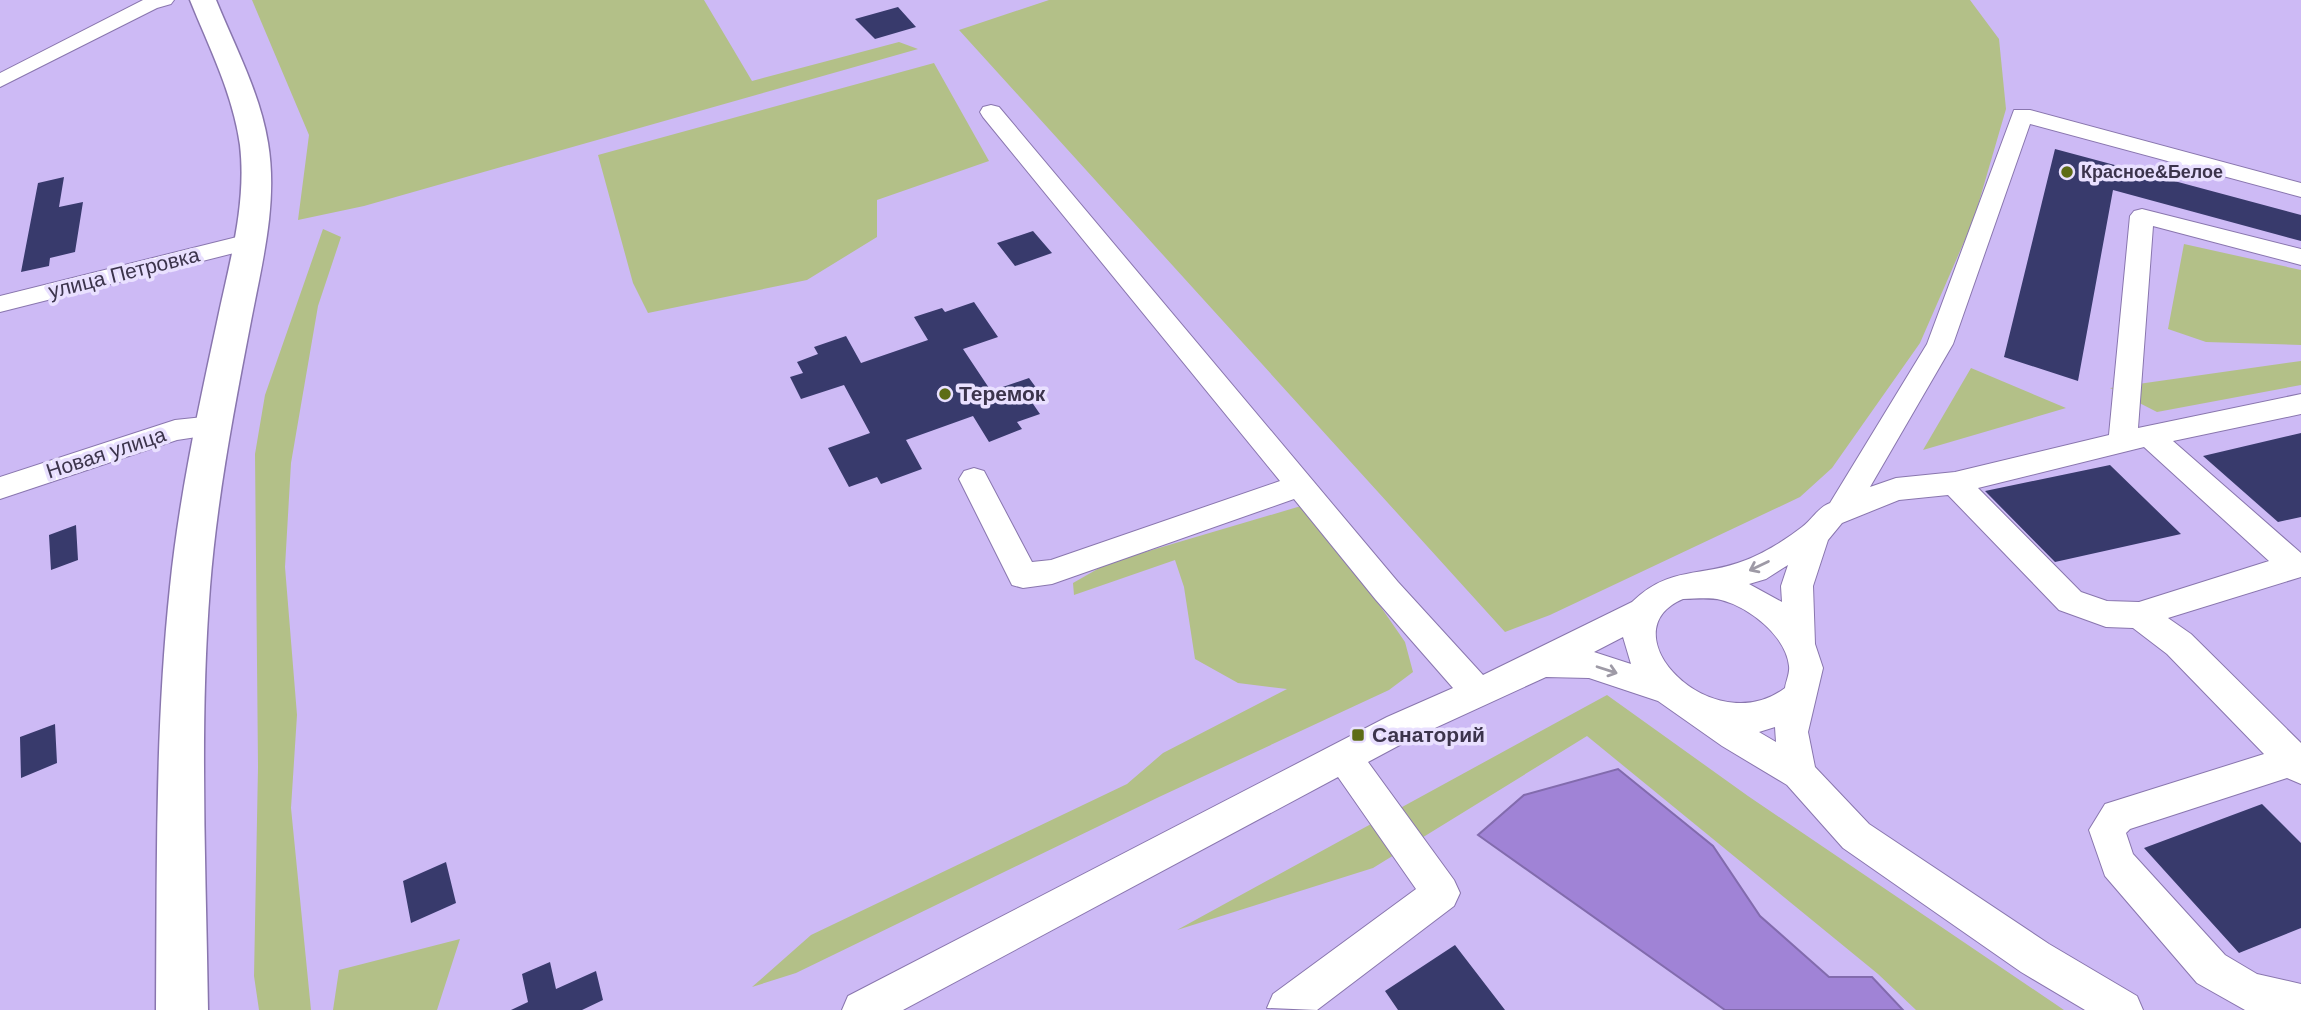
<svg xmlns="http://www.w3.org/2000/svg" width="2301" height="1010" font-family="Arial,sans-serif">
	<style>
		.green { fill: #b3c088 }
		.water { fill: #a083d6; stroke: #826bad; stroke-width: 2 }
		.building { fill: #383a6c }
		.lines { fill: none; stroke-linecap: round; stroke-linejoin: round }
		.minor-casing { stroke: #8976ae; stroke-width: 2 }
		.major-casing { stroke: #8976ae; stroke-width: 3 }
		.minor { fill: #fff; fill-rule: evenodd }
		.major { fill: #fff; fill-rule: evenodd }
		.oneway { stroke: #9e9aa6 }
		.poi-dot { fill: #5d6c16; stroke: #e9e0ff; stroke-width: 2.5 }
		.labels { text-anchor: middle; stroke-width: 7; stroke-linejoin: round; paint-order: stroke }
		.far-poi-label { font-size: 18px; font-weight: bold; fill: #3c344c; stroke: #e9e0ff; text-anchor: start }
		.street-label { font-size: 21px; fill: #3c344c; stroke: #e9e0ff }
		.poi-label { font-size: 21px; font-weight: bold; fill: #3c344c; stroke: #e9e0ff; text-anchor: start }
	</style>
	<rect width="100%" height="100%" fill="#cdbaf5"/>
	<path class="green" d="M252 0H704L752 81 899 42 918 49 364 206 298 220 309 135Z
		M1049 0H1970L1999 39 2006 109 1974 219 1920 343 1832 468 1800 497 1550 615 1505 632 959 30Z
		M934 63 989 161 877 200V237L807 280 648 313 633 283 598 155Z
		M323 229 341 237 318 306 291 463 285 567 297 715 291 808 311 1010H259L254 976 258 767 255 454 265 395Z
		M2184 244 2301 270V345L2206 342 2168 329Z
		M2301 361V385L2157 412 2110 388Z
		M1971 368 2066 408 1923 450Z
		M1301 506 1336 542 1405 642 1413 672 1389 690 1159 797 796 973 752 987 811 935 1127 784 1163 753 1287 689 1238 683 1195 659 1184 587 1175 560 1074 595 1073 583 1108 563Z
		M1607 695 1748 796 2064 1010H1916L1878 974 1587 736 1373 868 1177 930Z
		M460 939 437 1010H333L339 970Z"/>
	<path class="water" d="M1618 769 1713 846 1760 916 1829 977H1872L1903 1010H1725L1478 835 1524 795Z"/>
	<path class="building" d="M898 7 916 27 875 39 855 19Z
		M2055 149 2301 215V241L2113 190 2078 381 2004 357Z
		M64 177 59 207 83 202 75 252 50 258 49 266 21 272 38 183Z
		M1033 231 1052 253 1015 266 997 243Z
		M974 302 998 337 963 349 991 391 1029 378 1043 397 1031 401 1040 414 1017 422 1022 429 989 442 973 416 906 440 922 469 881 484 877 477 849 487 828 448 870 433 844 385 801 399 790 377 803 373 797 362 818 354 814 347 846 336 861 363 928 340 914 317 942 308 945 312Z
		M2301 433V517L2278 522 2203 456Z
		M2110 465 2181 534 2055 562 1985 491Z
		M76 525 78 560 51 570 49 535Z
		M55 724 57 763 21 778 20 737Z
		M2262 804 2301 843V928L2239 953 2144 848Z
		M446 862 456 903 411 923 403 881Z
		M1455 945 1505 1010H1398L1385 991Z
		M550 962 556 989 596 971 603 1000 582 1010H511L528 1002 522 974Z"/>
	<g class="lines">
		<g class="minor-casing">
			<path id="minor" d="M143 0H174L171 4 157 8 0 87V73Z
				M991 105 999 107 1398 582 1483 675 1632 602C1670 565 1701 578 1746 560 1764 553 1787 539 1802 527 1813 519 1817 508 1830 503L1927 344 2014 110H2030L2301 183V197L2030 124 1953 344 1870 487 1896 478 1955 472 2109 435 2130 216 2134 211 2142 209 2301 249V265L2153 226 2138 428 2301 394V414L2173 441 2301 553V577L2168 618 2191 634 2301 743V784L2287 778 2130 829 2126 833 2133 854 2225 955 2257 974 2301 984V1010H2245L2197 983 2105 876 2089 830 2105 804 2264 754 2167 654 2133 628 2106 627 2059 610 1948 495 1899 500 1842 523 1828 540 1813 586 1815 644 1823 668 1808 732 1815 767 1869 824 2049 944 2137 996 2143 1010H2085L2021 972 1843 848 1787 785 1722 746 1658 701 1589 678 1546 677 1411 739 1368 762 1454 880 1460 893 1454 906 1317 1010 1267 1008 1273 994 1416 889 1338 777 903 1010H842L848 996 1387 717 1453 688 1376 600 1294 499 1052 584 1023 588 1012 585 959 479 964 471 974 468 984 471 1032 562 1051 560 1280 481 983 117 980 112 983 107ZM2144 447 2269 561 2139 602 2107 601 2081 592 1978 488ZM1788 565 1781 586 1782 602 1749 584 1766 579ZM1683 599C1695 599 1709 597 1721 600 1749 607 1786 636 1789 666 1790 673 1786 681 1785 688 1712 743 1605 632 1683 599ZM1623 637 1631 664 1594 652ZM1775 727 1776 742 1759 732Z
				M249 234 258 237 261 242 258 247 0 312V296Z
				M213 416 223 419 227 426 223 433 177 440 0 499V477L175 420Z"/>
		</g>
		<g class="major-casing">
			<path id="major" d="M190 0H216C235 47 260 93 268 143 278 203 262 263 251 321 234 409 217 498 210 587 199 728 206 869 208 1010H156C157 869 155 728 170 587 179 498 198 410 217 322 229 264 247 205 240 145 233 94 209 47 190 0Z"/>
		</g>
		<use href="#minor" class="minor"/>
		<use href="#major" class="major"/>
	</g>
	<defs><path id="oneway-shaft" d="M-6 0H5M1.5-3L5.5 0L1.5 3" fill="none" stroke-width="1.6" stroke-linecap="round" stroke-linejoin="round" transform="scale(1.75)"/></defs>
	<g class="oneway">
		<use href="#oneway-shaft" transform="translate(1759 566) rotate(154)"/>
		<use href="#oneway-shaft" transform="translate(1607 670) rotate(18)"/>
	</g>
	<g class="poi-dot">
		<circle cx="2067" cy="172" r="7"/>
		<circle cx="945" cy="394" r="7"/>
		<rect x="1351" y="728" width="14" height="14" rx="3.5"/>
	</g>
	<g class="labels">
		<g class="far-poi-label">
			<text x="2081" y="178">Красное&amp;Белое</text>
		</g>
		<g class="street-label">
			<text transform="translate(124 273) rotate(-14)" y="7">улица Петровка</text>
			<text transform="translate(106 453) rotate(-18)" y="7">Новая улица</text>
		</g>
		<g class="poi-label">
			<text x="959" y="401">Теремок</text>
			<text x="1372" y="742">Санаторий</text>
		</g>
	</g>
</svg>
